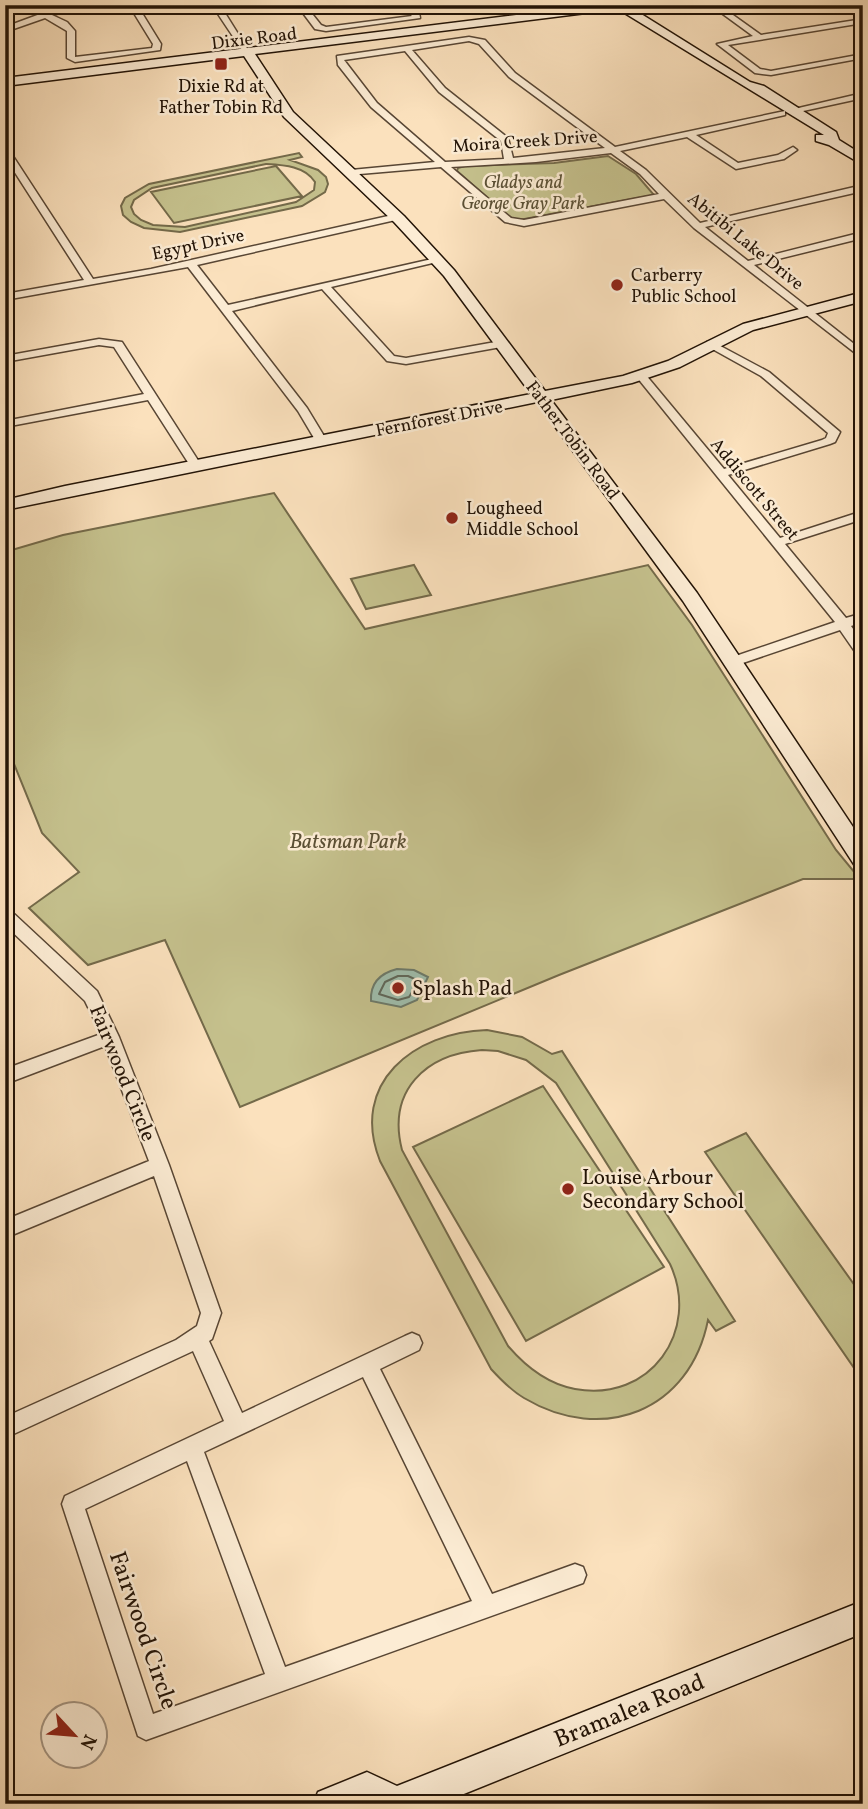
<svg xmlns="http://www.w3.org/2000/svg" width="868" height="1809" font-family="Vollkorn,serif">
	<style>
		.green { fill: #c5c18d; stroke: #746a4a; stroke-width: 2; fill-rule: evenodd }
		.water { fill: #9fbead; stroke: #6d7a6a; stroke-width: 2 }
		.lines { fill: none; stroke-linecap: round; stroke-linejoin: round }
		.shore { stroke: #60685a; stroke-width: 2 }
		.street-casing { stroke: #584634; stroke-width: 3 }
		.secondary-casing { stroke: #221306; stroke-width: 3 }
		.street { fill: #fcecd4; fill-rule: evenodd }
		.secondary { fill: #fcecd4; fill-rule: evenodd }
		.poi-dot { fill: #8f2418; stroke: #fcecd4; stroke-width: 2.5 }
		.labels { text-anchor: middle; stroke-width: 5; stroke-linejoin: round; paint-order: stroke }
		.far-street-label { font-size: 18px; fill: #221306; stroke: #fcecd4 }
		.far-poi-label { font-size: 18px; fill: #221306; stroke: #fcecd4; text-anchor: start }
		.far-park-label { font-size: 18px; font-style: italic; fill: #5b5035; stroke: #fcecd4 }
		.park-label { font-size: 21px; font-style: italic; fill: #5b5035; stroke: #fcecd4 }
		.poi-label { font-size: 21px; fill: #221306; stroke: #fcecd4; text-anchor: start }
		.street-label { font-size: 21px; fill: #221306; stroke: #fcecd4 }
		.near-street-label { font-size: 24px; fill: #221306; stroke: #fcecd4 }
	</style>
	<rect width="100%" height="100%" fill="#fbe1bd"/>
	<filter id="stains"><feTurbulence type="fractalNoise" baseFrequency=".00286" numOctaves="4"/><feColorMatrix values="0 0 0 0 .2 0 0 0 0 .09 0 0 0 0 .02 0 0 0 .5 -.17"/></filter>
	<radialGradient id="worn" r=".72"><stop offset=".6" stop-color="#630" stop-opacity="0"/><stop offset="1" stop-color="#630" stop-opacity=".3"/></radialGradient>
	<path class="green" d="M299 153 302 157 290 160 318 170 326 177 328 184 325 192 302 206 180 232 144 228 131 222 123 215 121 206 125 198 149 184ZM266 164C284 165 305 166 315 182L314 190 296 202 185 227 153 225 141 220 134 214 131 207 134 200 152 188Z
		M608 156 636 174 654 195 519 220 509 217 457 171 458 168 465 166 554 163Z
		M276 166 302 196 174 223 151 192Z
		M274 493 365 629 648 565 692 625 836 850 860 879H803L559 975 240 1107 165 940 88 965 29 908 79 872 42 833 10 754 5 749V552L63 535Z
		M414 565 431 595 366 609 351 579Z
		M487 1030 522 1037 552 1054 562 1051 735 1321 716 1331 708 1320C690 1411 603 1445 524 1398 512 1391 501 1380 491 1369L380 1161C349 1083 414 1032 487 1030ZM482 1050 498 1051 526 1060 556 1083 670 1264C701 1331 650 1403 575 1389 547 1384 526 1367 508 1346L402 1150C387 1091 425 1054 482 1050Z
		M543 1086 664 1267 526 1341 413 1147Z
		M746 1133 863 1297V1381L705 1152Z"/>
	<path class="water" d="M397 969 414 970 428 977 417 1000 401 1007 371 1001C370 983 381 973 397 969Z"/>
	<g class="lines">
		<path class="shore" d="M398 976H408L419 981 409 997 398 1000 379 994 385 982Z"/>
		<g class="street-casing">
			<path id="street" d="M75 5H91L52 15 67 22 75 31V57L152 48 153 44 129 5H137L161 44 160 50 75 62 67 58V31L45 18 5 32V27L51 10Z
				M212 5H220L250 53H244Z
				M297 5H305L321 25 326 27 412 16 401 5C409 5 420 8 420 18L326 31 315 29Z
				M493 5H525L521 7Z
				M725 5H738L726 10 761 35 863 19V23L728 45 760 69 771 71 863 54V58L771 75 755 73 717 44 753 36 716 9Z
				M845 5H854L863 11V17Z
				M469 37 485 40 515 73 615 147 785 111V115L696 135 738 163 778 155 793 147 797 150 784 159 736 169 687 137 620 151 646 170 700 223 863 185V191L705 227 748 261 863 232V238L754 265 863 351V359L694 228 664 199 524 226 505 222 441 167 348 175V171L351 170 435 162 371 107 338 65 337 56ZM469 41 479 44 509 77 605 148 513 158 508 138 445 88 412 50ZM405 51 439 92 501 141 504 159 445 162 377 103 344 60ZM611 153 640 174 659 194 524 220 511 218 451 167 536 162Z
				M863 93V98L794 113 790 110Z
				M5 147 9 150 93 279 151 269 397 214 400 215V219L197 265 228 305 441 257V261L331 287 394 356 406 358 501 341 506 344 501 347 406 364 387 361 322 289 232 311 307 408 327 441 317 443 298 411 188 267 5 300V294L84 280 5 157Z
				M99 339 122 342 201 465 199 467H191L148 400 5 427V421L144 394 114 347 99 345 5 362V356Z
				M711 341 769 372 840 432 835 442 830 444 728 475 780 538 863 511V519L785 544 846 618 863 613V622L851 626 863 643V657L858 656 840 630 737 665H727L725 662 727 659 835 622 636 376 645 374 724 469 822 440 826 438 828 433 761 376 707 346V342Z
				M5 909 11 911 97 991 119 1037 169 1165 221 1313 212 1339 209 1341 242 1413 405 1336 412 1333 419 1336 422 1343 419 1350 380 1369 492 1594 575 1564 583 1567 586 1575 583 1583 146 1740 138 1736 62 1504 65 1496 224 1421 193 1351 5 1438V1417L176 1340 197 1326 201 1313 154 1176 5 1238V1220L149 1161 105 1046 5 1084V1069L101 1034 85 1001 5 925ZM363 1377 472 1601 285 1667 204 1452ZM187 1461 265 1674 153 1714 85 1509Z"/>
		</g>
		<g class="secondary-casing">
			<path id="secondary" d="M598 5H631L630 7 750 82 764 86 836 132 839 140 863 155V165L829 145 816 141V135H824L618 9 255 54 293 112 404 216 454 270 545 391 623 376 668 361 743 324 863 292V301L753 330 680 367 632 383 551 400 697 593 863 842V868L855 866 683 601 537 402 5 510V500L65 486 531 394 444 276 394 222 284 117 244 56 5 86V78Z
				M863 1601V1633L439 1804H313L318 1792 367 1772 397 1786Z"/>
		</g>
		<use href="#street" class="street"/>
		<use href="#secondary" class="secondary"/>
	</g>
	<g class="poi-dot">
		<rect x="214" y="57" width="14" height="14" rx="3.5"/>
		<circle cx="617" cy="285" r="7"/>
		<circle cx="452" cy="518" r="7"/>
		<circle cx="398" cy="988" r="7"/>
		<circle cx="568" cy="1189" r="7"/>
	</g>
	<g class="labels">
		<g class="far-street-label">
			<text transform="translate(254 38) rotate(-7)" y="6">Dixie Road</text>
			<text transform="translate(525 141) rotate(-4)" y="6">Moira Creek Drive</text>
			<text transform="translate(746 241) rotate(39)" y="6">Abitibi Lake Drive</text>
			<text transform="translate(198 244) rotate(-12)" y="6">Egypt Drive</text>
			<text transform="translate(439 418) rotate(-11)" y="6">Fernforest Drive</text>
			<text transform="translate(573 440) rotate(53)" y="6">Father Tobin Road</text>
			<text transform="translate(755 489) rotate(50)" y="6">Addiscott Street</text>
		</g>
		<g class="far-poi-label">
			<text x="221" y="92" text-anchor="middle">Dixie Rd at<tspan x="221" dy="21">Father Tobin Rd</tspan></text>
			<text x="631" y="281">Carberry<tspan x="631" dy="21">Public School</tspan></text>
			<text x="466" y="514">Lougheed<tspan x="466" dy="21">Middle School</tspan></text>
		</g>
		<g class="far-park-label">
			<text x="523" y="188">Gladys and<tspan x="523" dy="21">George Gray Park</tspan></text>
		</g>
		<g class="park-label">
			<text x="348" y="848">Batsman Park</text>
		</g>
		<g class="poi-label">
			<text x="412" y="995">Splash Pad</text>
			<text x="582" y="1184">Louise Arbour<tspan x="582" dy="24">Secondary School</tspan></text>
		</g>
		<g class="street-label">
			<text transform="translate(123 1073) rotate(68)" y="7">Fairwood Circle</text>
		</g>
		<g class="near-street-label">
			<text transform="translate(144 1630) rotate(71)" y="8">Fairwood Circle</text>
			<text transform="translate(629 1710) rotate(-22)" y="8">Bramalea Road</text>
		</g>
	</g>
	<rect width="868" height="1809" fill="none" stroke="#fbe1bd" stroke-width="28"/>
	<rect x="7" y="7" width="854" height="1795" fill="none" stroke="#221306" stroke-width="3.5"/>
	<rect x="14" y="14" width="840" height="1781" fill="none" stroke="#221306" stroke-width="2"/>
	<g transform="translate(74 1735) rotate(116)"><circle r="33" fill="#fcecd4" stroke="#a59582" stroke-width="2"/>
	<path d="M0-5L12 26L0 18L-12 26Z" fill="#8f2418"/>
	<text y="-10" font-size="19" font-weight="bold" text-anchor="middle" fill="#221306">N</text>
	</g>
	<rect width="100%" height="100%" filter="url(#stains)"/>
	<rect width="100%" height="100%" fill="url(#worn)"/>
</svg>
